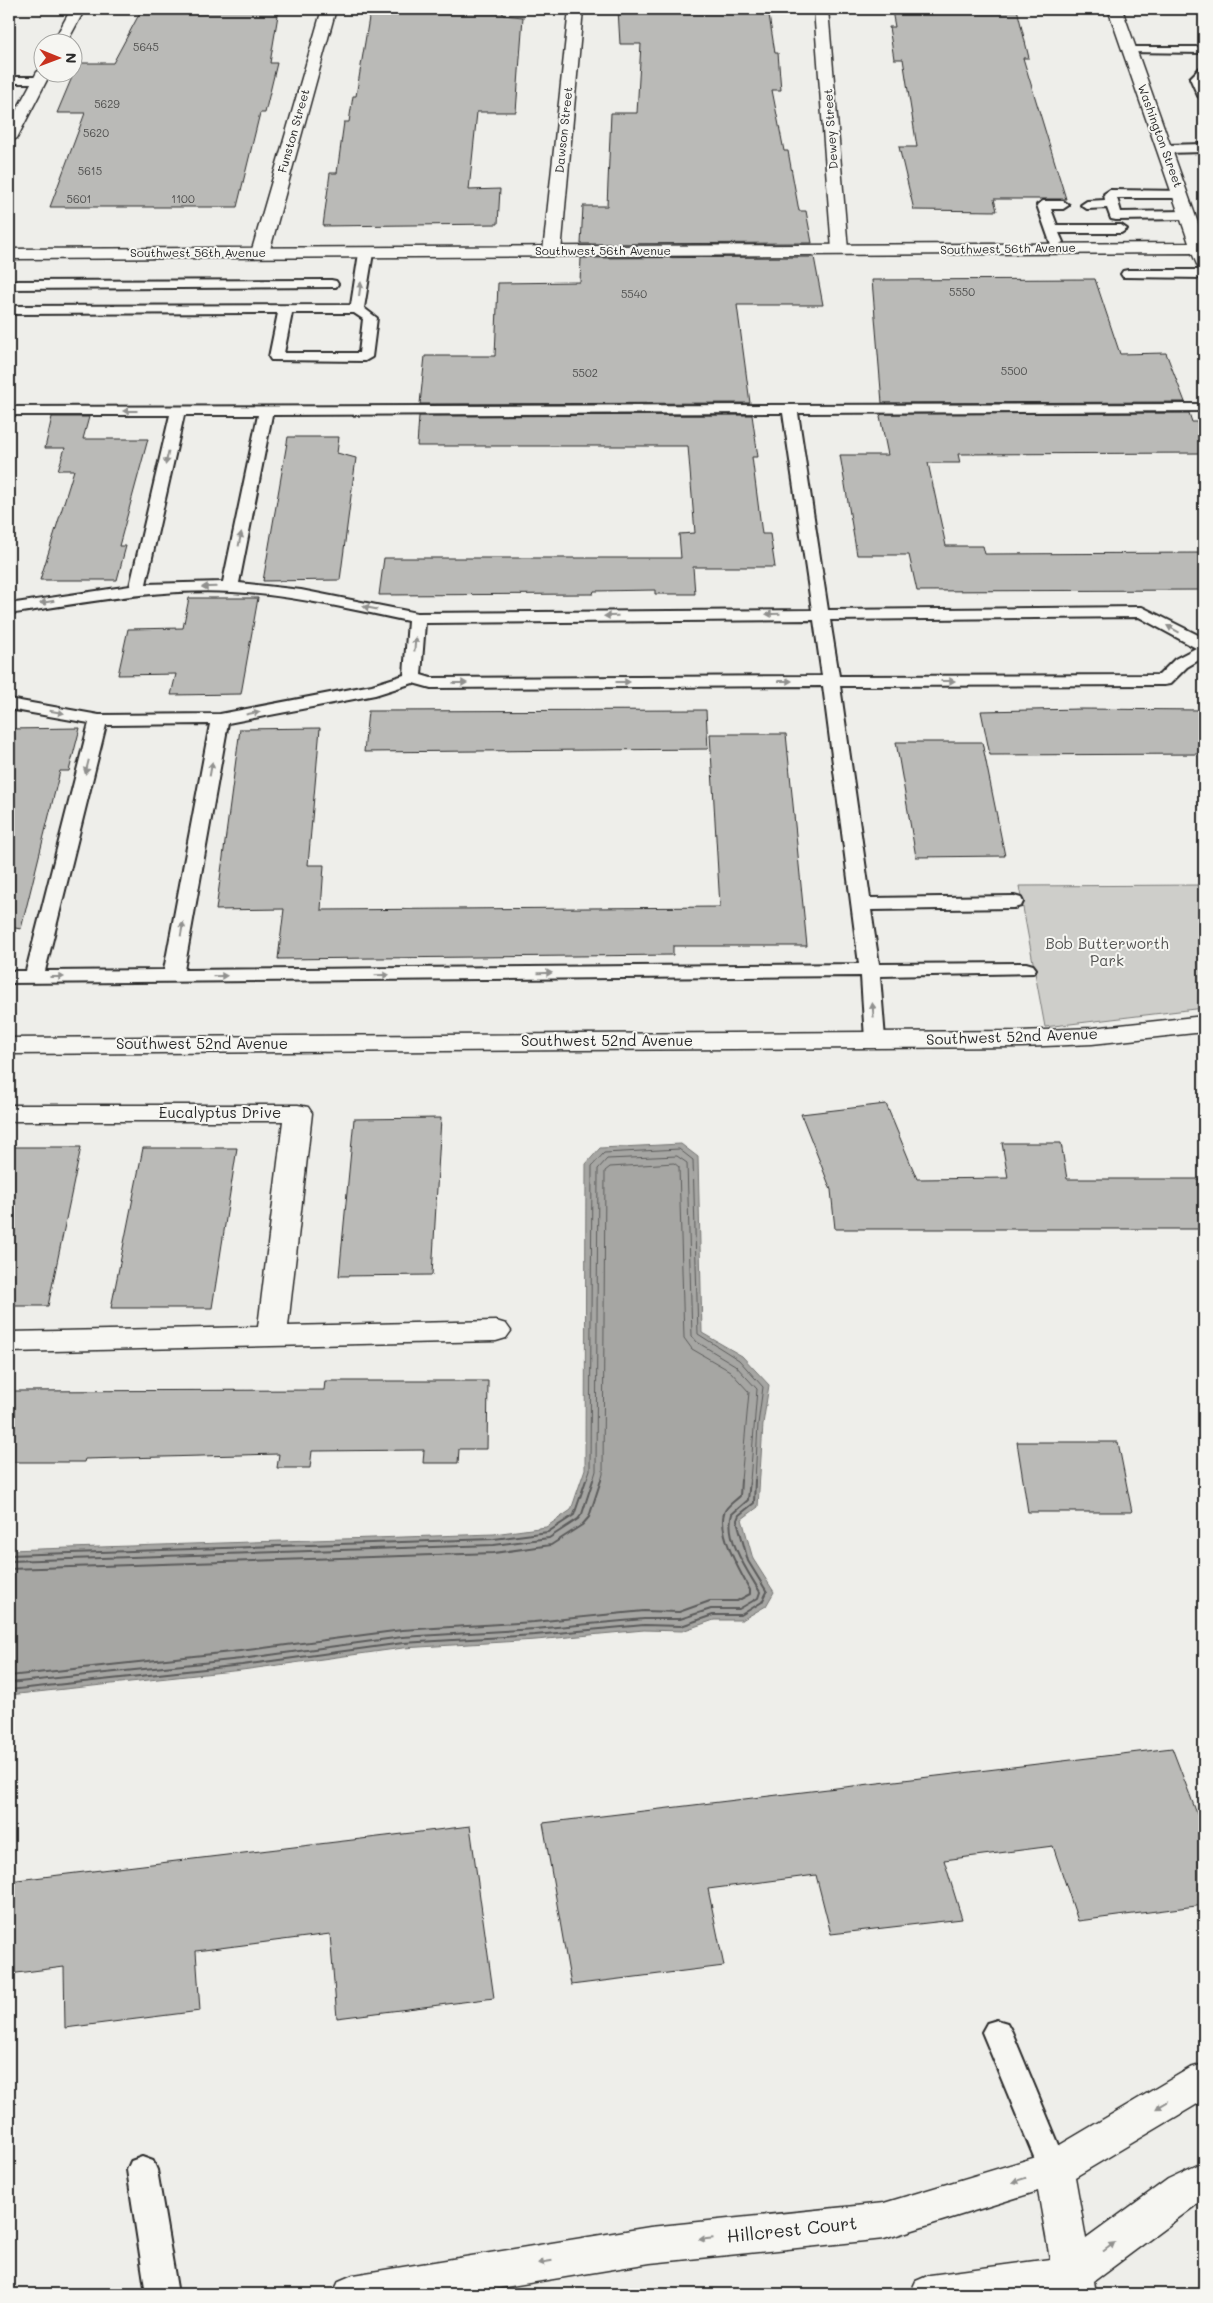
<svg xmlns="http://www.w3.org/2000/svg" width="1213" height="2303" font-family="Mali,sans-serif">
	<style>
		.green { fill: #cececa; stroke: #7c7c7a }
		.water { fill: #a6a6a3; stroke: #757573 }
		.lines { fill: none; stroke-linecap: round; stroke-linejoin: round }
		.shore-far1 { stroke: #5c5c5b; stroke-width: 1 }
		.shore { stroke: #5c5c5b; stroke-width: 2 }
		.building { fill: #babab7; stroke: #2b2b2b }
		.lane-casing { stroke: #2b2b2b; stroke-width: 4 }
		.street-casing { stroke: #2b2b2b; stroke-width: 3 }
		.secondary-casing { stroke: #2b2b2b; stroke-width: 3 }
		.lane { fill: #f6f6f2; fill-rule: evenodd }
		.street { fill: #f6f6f2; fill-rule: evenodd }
		.secondary { fill: #f6f6f2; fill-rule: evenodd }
		.oneway { fill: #90908e }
		.labels { text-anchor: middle; stroke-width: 4; stroke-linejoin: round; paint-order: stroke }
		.far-number-label { font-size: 11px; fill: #4f4f4e }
		.far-street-label { font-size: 12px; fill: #2b2b2b; stroke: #f6f6f2 }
		.park-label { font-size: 15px; fill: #545453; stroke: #f6f6f2 }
		.street-label { font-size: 15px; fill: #2b2b2b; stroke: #f6f6f2 }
		.near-street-label { font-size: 18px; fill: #2b2b2b; stroke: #f6f6f2 }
	</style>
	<rect width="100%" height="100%" fill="#eeeeea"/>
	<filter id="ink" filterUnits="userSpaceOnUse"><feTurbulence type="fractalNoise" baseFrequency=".02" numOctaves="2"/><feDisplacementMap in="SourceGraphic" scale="10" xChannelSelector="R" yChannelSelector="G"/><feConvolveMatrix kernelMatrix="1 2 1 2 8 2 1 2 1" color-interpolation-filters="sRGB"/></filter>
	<g filter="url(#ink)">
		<path class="green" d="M1204 885V1008L1045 1027 1019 886Z"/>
		<path class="water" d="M681 1144 698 1157 702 1333 742 1356 769 1385 763 1424 758 1507 742 1519 753 1559 774 1592 766 1606 742 1620H714L682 1631 644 1630 536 1640 403 1648 242 1670 9 1695V1550L494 1534 546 1527 571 1510 585 1469 586 1164 600 1148Z"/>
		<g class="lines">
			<path class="shore-far1" d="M586 1481 590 1470 592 1166 604 1153 679 1149 693 1160 698 1334 739 1360 763 1387 758 1424 755 1481
				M593 1481 596 1471 598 1169 607 1159 677 1156 687 1163 692 1336 697 1342 735 1365 757 1389 750 1481
				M601 1481 603 1474 605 1171 610 1167 674 1163 679 1167 684 1338 692 1349 730 1371 749 1392 741 1481"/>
			<path class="shore" d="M9 1555 494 1539 548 1532 574 1515 586 1480
				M9 1561 494 1545 549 1538 578 1519 582 1514 593 1480
				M9 1569 494 1553 551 1545 582 1525 589 1517 601 1480
				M9 1676 240 1651 402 1630 534 1622 644 1611 679 1612 710 1601H737L750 1594V1590C740 1572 718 1534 724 1513 726 1506 735 1501 740 1496L741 1480
				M9 1683 241 1659 402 1637 535 1629 644 1619H680L711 1609H739L758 1598 760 1592C748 1572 724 1538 732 1514L748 1500 750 1480
				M9 1690 242 1665 403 1643 535 1635 644 1625 681 1626 713 1615H741L762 1602 767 1592 748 1561 737 1520 739 1515 754 1503 755 1480"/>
		</g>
		<path class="building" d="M142 9H279L270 63H277L265 113H260L237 207H50L85 113H57L78 63H113Z
			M455 9H503V15L523 17 516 112H477L469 190 500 189 498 224 323 226 330 173H337L344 122H349L353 96H356L370 12 455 13Z
			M618 9H768L775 53H778L781 90H772L784 151H788L799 211H806L812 243 581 244 583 206H607L611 113H637L641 44H620Z
			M902 9H1017L1029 58H1023L1066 199H994L997 211 914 210 899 147H917L903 59H894L889 27H895L892 11H903Z
			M814 257 823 305H737L750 403 420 404 425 356H495L498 283 580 282 581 258Z
			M1095 279 1120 354 1166 353 1185 402 882 403 872 280Z
			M1189 413 1192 422H1198L1204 439V453L958 454 960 463H928L946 546H983L985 554 1204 553V590L917 591 909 555H857L840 455H888L880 416 882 414Z
			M752 415 758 457H752L762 534H770L775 567H693L695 594H655V590L594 591 593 594 379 595 384 558H681L679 534 695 533 688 446H417L419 416Z
			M52 417H89L83 439H148L119 546H126L117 580H40L74 470H58L65 448H45Z
			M288 437H339L337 453 356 458 340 580 263 581Z
			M189 598H258L241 694 171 695 176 674 118 675 128 629 183 628Z
			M1081 709 1204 710V754L990 755 981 711Z
			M706 710 708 749 364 752 368 711Z
			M80 728 69 771H60L21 929 9 927V729Z
			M320 728 308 865H324L321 910 720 907 710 734H786L807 946H673V955L278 959 284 909 216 910 240 729Z
			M896 742H982L1005 856 916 857Z
			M886 1104 917 1179 1008 1178 1002 1143H1061L1067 1179H1204V1229H835L831 1190 801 1114Z
			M441 1118 432 1275 339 1276 354 1119Z
			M9 1147H81L48 1306H9Z
			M143 1148H237L212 1308H111Z
			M325 1381H488L487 1449H459L458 1463H423L424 1450 312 1451 310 1468H277L279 1454 85 1459 84 1462H9V1391L324 1390Z
			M1017 1442H1118L1132 1512H1028Z
			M1172 1748 1204 1832V1905L1078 1921 1053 1846 944 1860 962 1919 831 1934 816 1875 708 1889 724 1966 571 1985 543 1823Z
			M470 1826 494 1998 337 2018 330 1934 196 1951 200 2011 65 2028 64 1967 9 1974V1881Z"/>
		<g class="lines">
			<g class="lane-casing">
				<path id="lane" d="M1130 47H1204V53L1126 52V48Z
					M1204 67V76L1202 79 1204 83V100L1198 96 1190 78 1200 68Z
					M9 77H40L46 80 40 83H9Z
					M1204 144V152L1166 153 1160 149 1166 145Z
					M1110 190 1185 191 1187 194 1181 198H1117L1121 212 1187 211 1193 215 1187 219 1116 220 1111 219 1107 208 1087 209 1081 205 1087 201 1105 200 1104 194Z
					M1043 201H1063L1069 205 1063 209H1051L1057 225H1121L1127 229 1121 233H1059L1063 242 1056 246 1051 245 1037 205Z
					M366 249 373 253 364 308 377 318 372 357 365 361 271 360 269 357 278 313 9 314V306L351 305 359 253ZM292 313H354L363 319 359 353H284Z
					M1128 270H1204V278L1123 277 1121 274 1123 271Z
					M331 280 336 281 338 284 336 287 9 289V281Z
					M1197 404 1204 408 1202 411 798 413 828 610 1142 607 1204 638V657L1187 667 1170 684 1164 685 840 686 870 898 1014 896 1021 898 1023 902 1021 906 1014 908 871 910 879 964 1026 963 1033 965 1036 969 1033 973 880 976 885 1039 882 1043 875 1045 868 1043 865 1039 861 976 9 983V971H26L89 723 9 709V699L99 715 220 714 372 685 404 675 408 621C350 609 292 595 232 592 157 588 83 603 9 614V604L130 586 170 415H9V407ZM783 413 812 610 417 613 301 590 239 583 272 415ZM184 415H258L223 582 146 584ZM1139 617 1196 648 1175 659 1159 675 839 676 830 620ZM814 620 822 676 431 678 421 675 425 623ZM413 683 431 688 823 686 859 964 184 970 228 723 375 695ZM210 724 164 970 45 971 106 725Z
					M997 2020 1007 2023 1012 2032 1069 2169 1065 2178 1054 2182 1043 2178 1039 2169 982 2032 987 2023Z
					M142 2157 153 2161 157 2170 178 2294H146L127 2170 131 2161Z"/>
			</g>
			<g class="street-casing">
				<path id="street" d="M71 9H85L67 42H53Z
					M322 9H336L269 253 266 257H254L251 253Z
					M569 9H583L561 252 558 256H546L543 252Z
					M814 9H828L848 250 846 254H834L832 250Z
					M42 68V72H51L17 138 9 143V124L37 72Z
					M1204 1016V1032L1092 1044 1021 1047 9 1054V1038L1021 1031 1092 1028Z
					M9 1105H298L308 1107 312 1113 288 1326 496 1321 506 1324 511 1331 506 1338 496 1341 9 1352V1332L258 1327 283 1121H9Z
					M1204 2064V2100L1075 2177 1086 2239 1168 2179 1204 2162V2199L1094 2281 1096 2294H910L916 2281 930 2275 1050 2259 1038 2191 884 2239 650 2263 463 2294H333L339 2281 353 2275 650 2227 884 2203 1043 2155 1190 2068Z"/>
			</g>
			<g class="secondary-casing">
				<path id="secondary" d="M1108 9H1122L1204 240V268L1198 267 1192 253 9 259V249L1189 243Z"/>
			</g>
			<use href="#lane" class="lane"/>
			<use href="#street" class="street"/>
			<use href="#secondary" class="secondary"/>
		</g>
		<defs><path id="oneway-solid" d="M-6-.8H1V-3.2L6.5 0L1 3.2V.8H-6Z" transform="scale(1.25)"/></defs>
		<g class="oneway">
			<use href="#oneway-solid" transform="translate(360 289) rotate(-82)"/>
			<use href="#oneway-solid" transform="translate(130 411) rotate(180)"/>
			<use href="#oneway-solid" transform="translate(167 458) rotate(103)"/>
			<use href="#oneway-solid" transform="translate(240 539) rotate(-79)"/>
			<use href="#oneway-solid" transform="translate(209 587) rotate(179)"/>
			<use href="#oneway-solid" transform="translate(47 602) rotate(170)"/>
			<use href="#oneway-solid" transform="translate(370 608) rotate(-168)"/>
			<use href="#oneway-solid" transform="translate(773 614) rotate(179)"/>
			<use href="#oneway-solid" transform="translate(611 616) rotate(179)"/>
			<use href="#oneway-solid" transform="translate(1173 629) rotate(-151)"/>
			<use href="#oneway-solid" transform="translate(415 644) rotate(-85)"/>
			<use href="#oneway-solid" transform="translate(785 681)"/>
			<use href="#oneway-solid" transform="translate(948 681)"/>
			<use href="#oneway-solid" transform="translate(623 682)"/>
			<use href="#oneway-solid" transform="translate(460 683)"/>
			<use href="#oneway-solid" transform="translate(57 712) rotate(10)"/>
			<use href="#oneway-solid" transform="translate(253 713) rotate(-11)"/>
			<use href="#oneway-solid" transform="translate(87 767) rotate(104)"/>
			<use href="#oneway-solid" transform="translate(211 769) rotate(-80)"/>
			<use href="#oneway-solid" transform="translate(182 929) rotate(-80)"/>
			<use href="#oneway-solid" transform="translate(545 973) rotate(-1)"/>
			<use href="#oneway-solid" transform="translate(382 975) rotate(-1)"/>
			<use href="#oneway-solid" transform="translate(220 976) rotate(-1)"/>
			<use href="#oneway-solid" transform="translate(57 977)"/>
			<use href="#oneway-solid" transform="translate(873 1010) rotate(-95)"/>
			<use href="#oneway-solid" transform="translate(1162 2105) rotate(149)"/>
			<use href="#oneway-solid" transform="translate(1019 2180) rotate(163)"/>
			<use href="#oneway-solid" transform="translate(706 2239) rotate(174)"/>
			<use href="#oneway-solid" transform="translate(1109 2247) rotate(-37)"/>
			<use href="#oneway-solid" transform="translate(545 2262) rotate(171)"/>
		</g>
	</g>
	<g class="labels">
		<g class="far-number-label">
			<text x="146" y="51">5645</text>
			<text x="107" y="108">5629</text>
			<text x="96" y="137">5620</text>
			<text x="90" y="175">5615</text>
			<text x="79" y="203">5601</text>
			<text x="183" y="203">1100</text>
			<text x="962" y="296">5550</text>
			<text x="634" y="298">5540</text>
			<text x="1014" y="375">5500</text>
			<text x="585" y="377">5502</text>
		</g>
		<g class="far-street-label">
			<text transform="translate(831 129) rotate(-94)" y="4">Dewey Street</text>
			<text transform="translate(564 130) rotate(-84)" y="4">Dawson Street</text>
			<text transform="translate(294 131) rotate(-74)" y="4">Funston Street</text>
			<text transform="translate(1160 136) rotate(70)" y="4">Washington Street</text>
			<text transform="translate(1008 249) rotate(-1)" y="4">Southwest 56th Avenue</text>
			<text x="603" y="255">Southwest 56th Avenue</text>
			<text x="198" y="257">Southwest 56th Avenue</text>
		</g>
		<g class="park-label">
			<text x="1107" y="949">Bob Butterworth<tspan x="1107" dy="17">Park</tspan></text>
		</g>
		<g class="street-label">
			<text transform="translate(1012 1037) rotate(-2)" y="5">Southwest 52nd Avenue</text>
			<text x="607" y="1046">Southwest 52nd Avenue</text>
			<text x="202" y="1049">Southwest 52nd Avenue</text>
			<text x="220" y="1118">Eucalyptus Drive</text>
		</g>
		<g class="near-street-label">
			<text transform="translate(792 2230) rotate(-6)" y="6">Hillcrest Court</text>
		</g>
	</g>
	<rect width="1213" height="2303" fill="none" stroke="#f6f6f2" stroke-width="30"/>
	<rect x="15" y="15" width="1183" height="2273" fill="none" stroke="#2b2b2b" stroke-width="2" filter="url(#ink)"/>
	<g transform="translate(58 58) rotate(91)"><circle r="24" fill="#f6f6f2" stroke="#a5a5a2"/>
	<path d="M0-4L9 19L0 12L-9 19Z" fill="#c8321e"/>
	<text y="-8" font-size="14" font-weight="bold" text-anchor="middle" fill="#2b2b2b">N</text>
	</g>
</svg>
